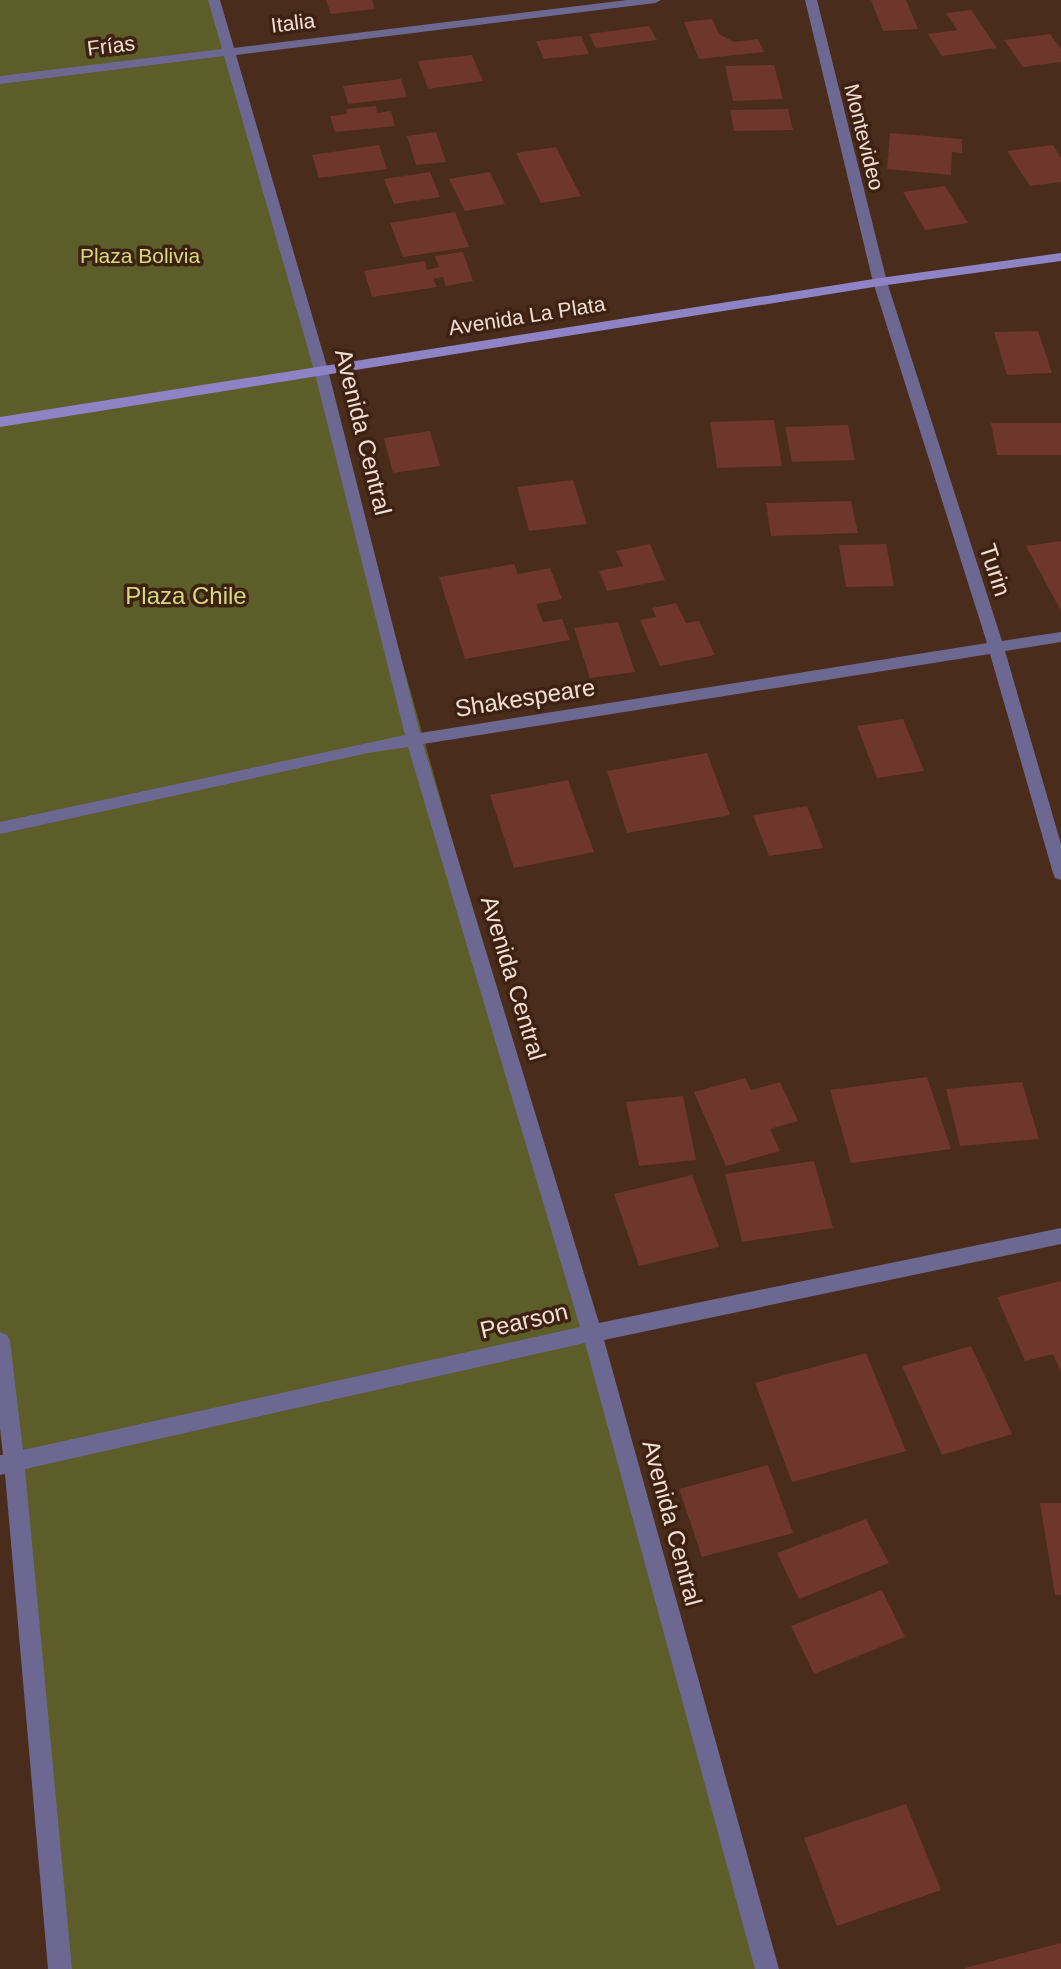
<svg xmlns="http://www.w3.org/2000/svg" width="1061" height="1969" font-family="Arial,sans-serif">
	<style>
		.green { fill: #5c5d28 }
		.building { fill: #6f362d }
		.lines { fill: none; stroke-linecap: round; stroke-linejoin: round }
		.minor { fill: #6d6891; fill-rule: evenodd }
		.secondary { fill: #8d83c5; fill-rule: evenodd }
		.labels { text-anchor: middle; stroke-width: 7; stroke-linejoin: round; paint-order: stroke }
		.far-street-label { font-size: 21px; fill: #f1ded4; stroke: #3e2211 }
		.far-park-label { font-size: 21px; fill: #d6d980; stroke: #3e2211 }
		.street-label { font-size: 24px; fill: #f1ded4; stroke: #3e2211 }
		.park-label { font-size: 24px; fill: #d6d980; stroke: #3e2211 }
	</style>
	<rect width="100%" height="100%" fill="#492c1b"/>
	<path class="green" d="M0 0H217L665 1600 762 1969H60L0 1336Z"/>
	<path class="building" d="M326 0H372L375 9 331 14Z
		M871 0H906L918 29 883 31Z
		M971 10 997 48 942 56 928 34 957 30 946 13Z
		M712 19 719 34 734 42 758 39 764 52 699 59 684 22Z
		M649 26 657 40 596 48 589 34Z
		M1050 34 1061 49V62L1023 67 1004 40Z
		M581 36 589 54 544 59 536 41Z
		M472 55 483 81 428 89 418 61Z
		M774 65 783 99 733 101 725 66Z
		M401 79 407 97 348 104 343 86Z
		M376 106 377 113 391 111 395 126 335 132 330 116 347 114 346 109Z
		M788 109 793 130 734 131 730 110Z
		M436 132 446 162 416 165 407 136Z
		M890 133 962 139V153L952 152 951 175 887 169Z
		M379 145 387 169 319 178 312 155Z
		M1053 145 1061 158V182L1030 186 1007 151Z
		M556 147 581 196 541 203 516 153Z
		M430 172 440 197 394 204 384 179Z
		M490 172 505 204 465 211 449 179Z
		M945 186 968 223 925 230 903 192Z
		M455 212 469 247 403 257 390 223Z
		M463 252 473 281 446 286 443 277 433 279 437 287 372 297 364 271 425 261 427 270 439 267 435 256Z
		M1038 331 1052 373 1007 375 994 332Z
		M774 420 782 466 717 468 710 422Z
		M991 423H1061V455H997Z
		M848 425 855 460 792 462 785 427Z
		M430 431 440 466 393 473 384 438Z
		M573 480 587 524 529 531 517 487Z
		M851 501 858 533 771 536 766 503Z
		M1061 541V611L1026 546Z
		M650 544 665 580 607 591 599 571 623 566 616 551Z
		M886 544 894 586 846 587 839 545Z
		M514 564 518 574 550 568 562 599 536 604 543 622 562 619 570 640 465 659 439 577Z
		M676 603 686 623 699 621 715 655 660 666 640 620 656 617 652 608Z
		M618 622 635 672 590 678 574 628Z
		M903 719 924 771 877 778 857 726Z
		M707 753 730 815 627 833 607 771Z
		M568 780 594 852 514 868 490 795Z
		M807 806 823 848 769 856 753 815Z
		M927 1077 951 1149 851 1163 830 1090Z
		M745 1078 751 1090 780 1082 798 1121 770 1129 780 1151 726 1166 694 1092Z
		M1022 1082 1039 1139 960 1146 946 1089Z
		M683 1096 696 1160 639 1166 626 1102Z
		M814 1161 833 1228 742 1242 725 1174Z
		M692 1175 719 1247 639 1266 614 1194Z
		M1061 1281V1372L1053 1354 1025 1361 997 1297Z
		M971 1346 1012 1434 942 1455 902 1366Z
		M866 1353 906 1451 792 1482 755 1383Z
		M768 1465 793 1533 702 1557 679 1489Z
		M1040 1503H1061V1595H1055Z
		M866 1519 889 1563 799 1599 777 1553Z
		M882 1590 905 1637 814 1674 791 1626Z
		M906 1804 941 1890 837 1926 804 1838Z
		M1061 1943V1969H965V1968Z"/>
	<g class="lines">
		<path class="minor" d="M208 0H220L234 48 627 0H661L655 3 236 55 328 370 420 733 987 643 873 282 805 0H817L887 282 1002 641 1061 632V642L1005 651 1061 844V880L1055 878 1053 873 990 654 423 744 599 1323 1061 1228V1244L604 1340 779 1969H755L585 1343 25 1469 72 1969H48L5 1474 0 1475V1455H3L0 1428V1332L7 1335 10 1341 23 1450 580 1327 408 747 368 753 0 834V822L405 735 314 370 224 56 0 84V76L222 49Z"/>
		<path class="secondary" d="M1061 253V261L880 286 0 427V417L880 278Z"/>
	</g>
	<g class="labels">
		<g class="far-street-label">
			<text transform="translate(293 23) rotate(-7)" y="7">Italia</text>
			<text transform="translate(111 46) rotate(-7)" y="7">Frías</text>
			<text transform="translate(864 137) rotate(76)" y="7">Montevideo</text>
			<text transform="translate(527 316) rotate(-9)" y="7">Avenida La Plata</text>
		</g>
		<g class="far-park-label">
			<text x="140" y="263">Plaza Bolivia</text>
		</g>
		<g class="street-label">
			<text transform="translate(363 432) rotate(76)" y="8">Avenida Central</text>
			<text transform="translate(995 570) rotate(72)" y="8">Turin</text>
			<text transform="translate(525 698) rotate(-9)" y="8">Shakespeare</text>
			<text transform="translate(513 978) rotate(73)" y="8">Avenida Central</text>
			<text transform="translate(524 1321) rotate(-13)" y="8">Pearson</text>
			<text transform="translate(672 1523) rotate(75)" y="8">Avenida Central</text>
		</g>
		<g class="park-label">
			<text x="186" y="604">Plaza Chile</text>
		</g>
	</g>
</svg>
